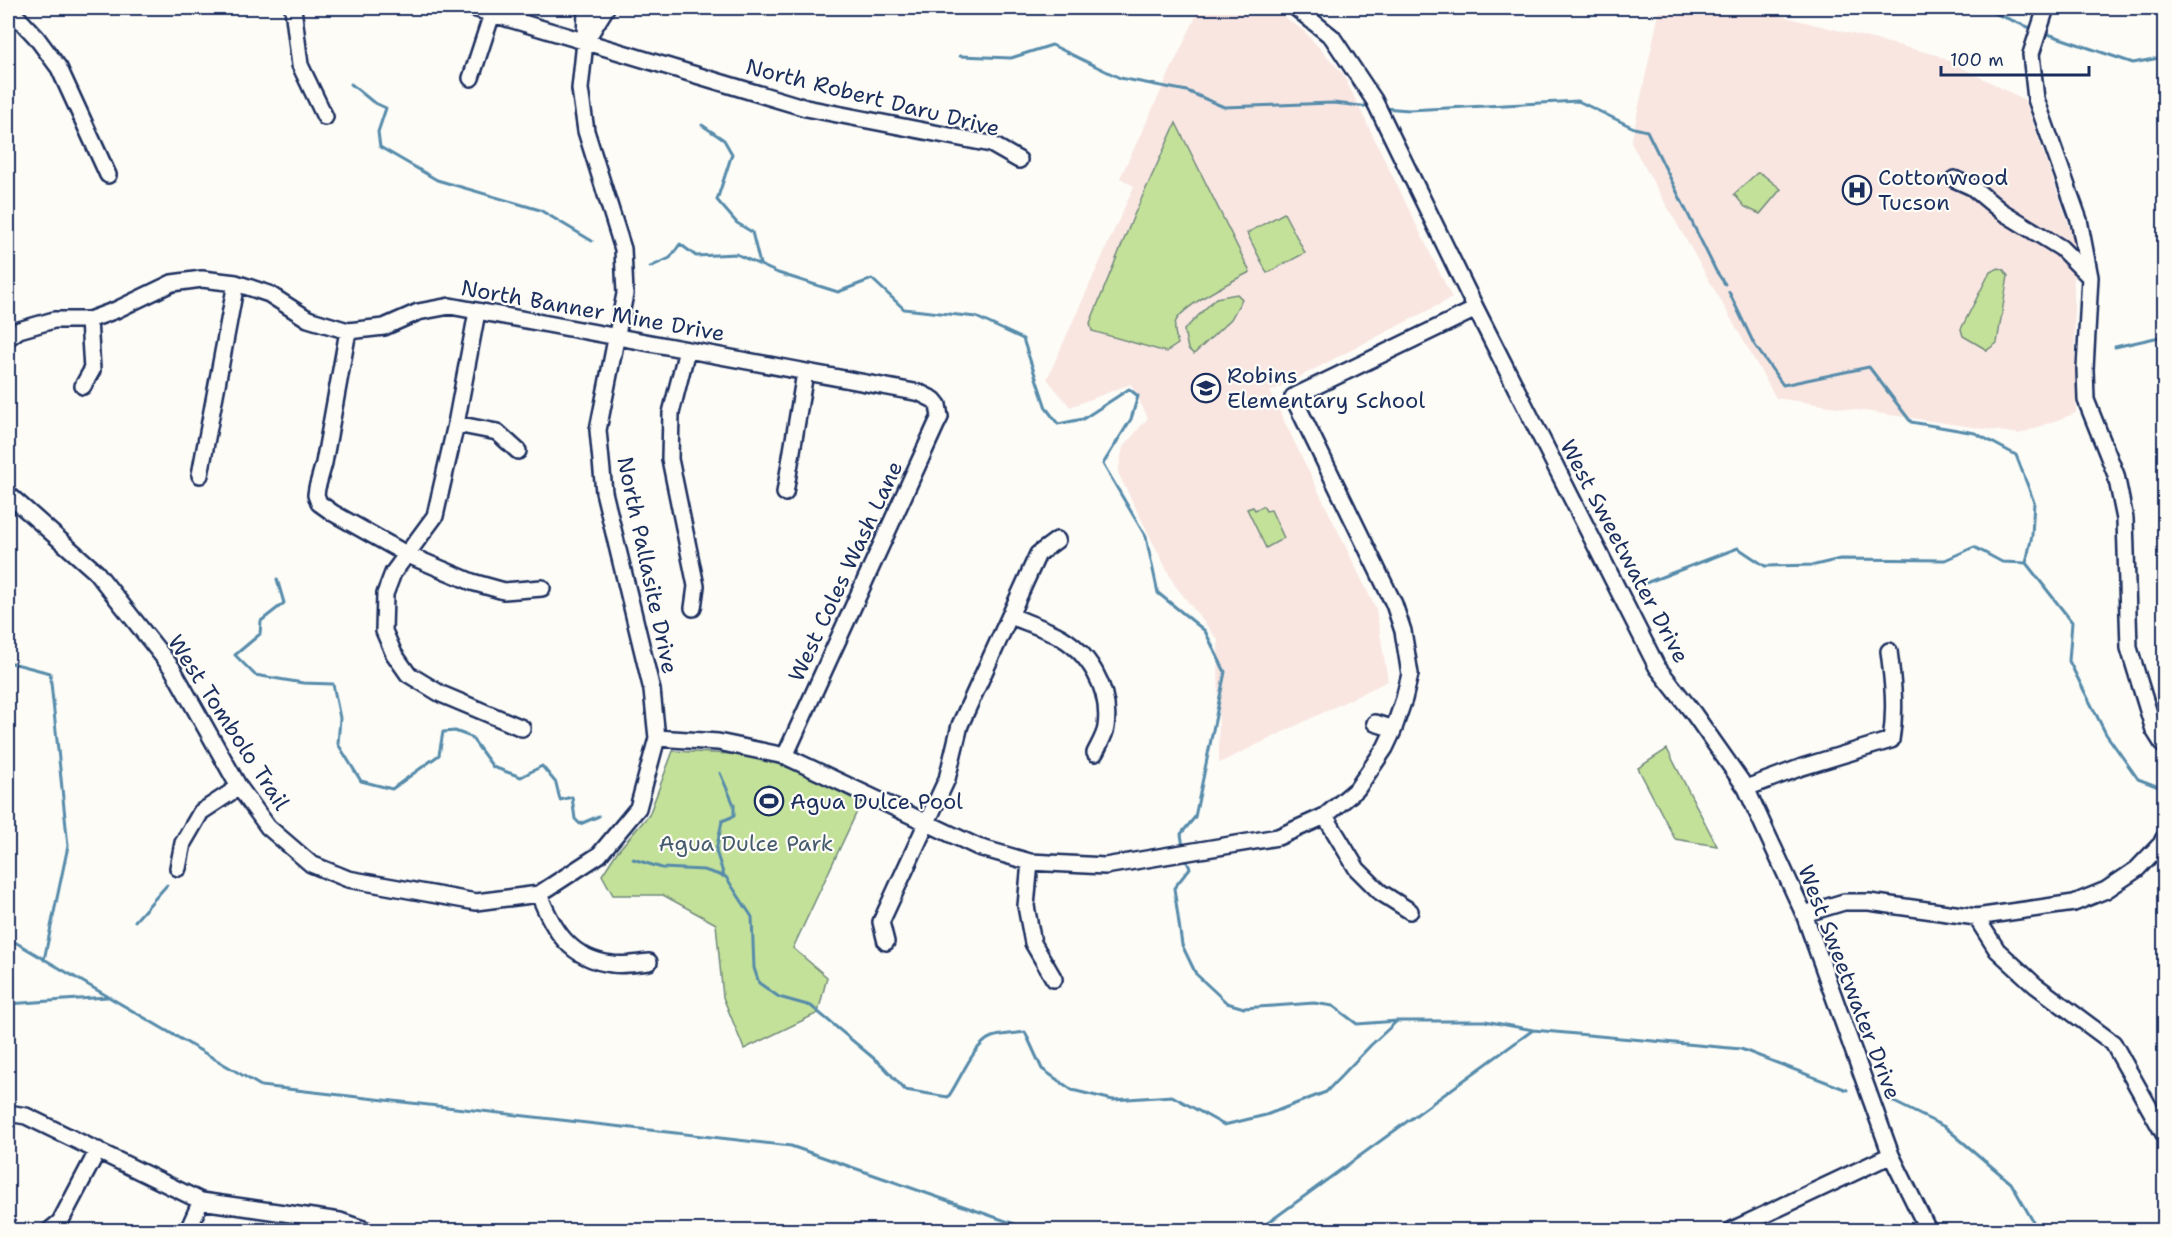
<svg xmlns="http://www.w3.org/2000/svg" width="2172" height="1238" font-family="'Shantell Sans',sans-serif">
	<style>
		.built { fill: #f9e6e1 }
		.green { fill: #c4e199; stroke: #70887c; stroke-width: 1.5 }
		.water { fill: #7dc9dc; stroke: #568baa; stroke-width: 1.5 }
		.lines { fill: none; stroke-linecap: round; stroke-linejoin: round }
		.stream { stroke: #568baa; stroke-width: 3 }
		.minor-casing { stroke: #1b2f5e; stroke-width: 20 }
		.minor { stroke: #fdfcf7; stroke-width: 15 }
		.labels { text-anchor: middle; stroke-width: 4.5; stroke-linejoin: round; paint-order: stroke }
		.street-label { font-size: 22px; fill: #1b2f5e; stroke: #fdfcf7 }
		.poi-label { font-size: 22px; fill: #1b2f5e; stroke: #fdfcf7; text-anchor: start }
		.park-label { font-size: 22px; fill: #455c6d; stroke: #fdfcf7 }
	</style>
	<rect width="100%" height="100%" fill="#fdfcf7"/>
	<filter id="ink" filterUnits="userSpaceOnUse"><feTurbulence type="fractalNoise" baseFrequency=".0167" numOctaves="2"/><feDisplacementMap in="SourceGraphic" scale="12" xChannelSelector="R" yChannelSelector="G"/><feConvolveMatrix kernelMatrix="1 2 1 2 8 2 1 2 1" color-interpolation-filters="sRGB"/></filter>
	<g filter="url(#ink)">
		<path class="built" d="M1200 8H1272L1304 31 1343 74 1452 298 1270 392 1376 609 1388 681 1219 763 1218 640 1174 584 1118 473 1123 447 1148 418 1131 384 1070 407 1047 379 1134 186 1120 178Z
			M1660 8H1749L1937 55 2025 100 2073 236 2076 413 2019 434 1776 398 1631 143Z"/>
		<path class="green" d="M1176 123 1250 272C1234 280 1183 306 1176 321 1173 328 1176 336 1178 344L1166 352 1092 331 1090 323 1134 215Z
			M1757 173 1762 174 1781 189 1760 214 1745 207 1734 194Z
			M1284 213 1305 253 1267 273 1247 233Z
			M1999 268 2004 270 2008 276 1997 343 1987 350 1963 336 1961 329 1990 272Z
			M1237 294 1242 299 1231 319 1194 354 1188 349 1184 330 1216 298Z
			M1263 506 1266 511 1271 510 1284 538 1266 548 1247 509 1253 507 1255 510Z
			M1667 749 1717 846 1675 839 1638 768Z
			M673 751 752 755 806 774 861 803 793 948 827 977 818 1013 744 1049 723 997 716 924 663 895H613L602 875 617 852 649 815Z"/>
		<path class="water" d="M769 785 771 793 779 799 776 803 769 805 767 799 760 794 764 786Z"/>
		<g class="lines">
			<path class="stream" d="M1982 8 2033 29
				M2042 32 2133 63 2164 57
				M960 56 1011 58 1052 45 1120 78 1187 91 1224 107 1333 103 1371 107
				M351 84 373 102 386 108 378 132 380 147 437 180 540 210 592 241
				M1383 108 1409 110 1578 101 1634 128 1647 131 1716 271 1725 284
				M702 125 724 140 732 154 717 200 737 223 752 232 760 264
				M650 267 670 258 680 244 696 256 736 254 778 273 838 292 872 279 904 309 976 317 1023 339 1046 408 1058 424 1083 419 1129 389 1138 396 1131 419 1103 464 1146 537 1158 593 1205 631 1225 672 1195 817 1181 834 1183 847
				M1729 292 1754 344 1783 385 1869 367 1911 422 1975 433 2016 455 2034 502 2032 535 2026 563
				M2115 347 2164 336
				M277 579 284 603 261 621 260 634 235 655 255 675 303 683 333 684 340 718 338 744 361 781 392 789 439 755 443 732 455 731 471 737 493 767 521 777 542 766 556 783 560 800 572 797 575 819 580 824 599 816
				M1643 584 1738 548 1765 566 1815 565 1840 559 1945 560 1974 547 2002 562 2026 563 2072 622 2069 661 2106 734 2138 779 2164 789
				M8 662 50 673 68 846 44 960
				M720 773 734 805V816L722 821 716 851 724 876
				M1184 856 1190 868 1174 888 1182 945 1196 974 1227 1003 1244 1008 1314 1003 1333 1006 1357 1024 1397 1021
				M633 859 662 868 704 870 726 877 752 917 754 968 759 983 779 997 811 1006 883 1066 905 1090 948 1097C960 1081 973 1044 992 1037 1002 1034 1015 1034 1025 1032L1042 1069 1072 1090 1113 1100 1172 1096 1224 1125 1266 1115 1326 1092 1371 1045 1397 1021H1485L1533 1030
				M135 921 167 885
				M8 938 261 1086 791 1146 1032 1230
				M8 1004 107 997
				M1890 1100 1945 1127 2011 1183 2038 1230
				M1258 1230 1533 1030 1741 1049 1847 1090"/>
			<g class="minor-casing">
				<path id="minor" d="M9 8 36 37 59 68 108 175
					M293 8 300 65 325 117
					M473 8 806 108 991 144 1019 160
					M1296 8 1332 37 1374 100 1476 309 1657 667 1694 714 1746 788 1804 914 1891 1155 1928 1230
					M2046 8 2031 54 2036 99 2079 220 2090 277 2085 369 2086 400 2116 475 2125 519 2129 648 2154 730 2164 746
					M585 42 606 8
					M471 78 492 14
					M1954 179 1972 187 2001 211 2061 248 2090 277
					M477 312 456 424 435 516 393 573 385 594 384 631 394 654 408 674 441 694 522 728
					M348 331 324 463 317 488 316 495 319 503 333 513 408 555 472 582 504 591 542 588
					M8 338 19 330 54 320H89L116 310 172 283 202 279 236 283 269 294 308 319 348 331 384 327 418 312 450 306 920 393 934 400 938 405
					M687 350 671 413 670 459 696 586 693 608
					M83 386 92 370 89 320
					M456 424 497 432 518 451
					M200 475 236 283
					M785 493 805 373
					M8 494 96 572 172 668 239 787 268 827 311 864 348 879 476 902 539 894 599 855 638 808 657 738 652 690 604 492 598 430 625 294 623 249 586 131 580 89 585 42 586 8
					M1011 616C1025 622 1041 627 1055 634 1089 651 1111 689 1106 727 1105 735 1099 745 1095 753
					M1375 723 1394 729
					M657 738 718 742 785 756 978 847 1030 862 1105 866 1278 837 1325 816 1357 789 1385 748 1393 731 1404 699 1410 674 1403 631 1394 604 1293 397 1476 309
					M785 756 936 425 940 417 938 405
					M1746 788 1802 767 1891 740C1896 710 1893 682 1889 651
					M1325 816 1357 869 1380 892 1410 911
					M1030 862 1026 906 1033 943 1054 979
					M178 868 183 843 201 812 239 787
					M539 894C553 930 570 959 612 964 624 966 637 963 649 962
					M1804 914 1844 902H1869L1976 917 2074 903 2106 890 2137 869 2161 844 2164 838
					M1976 917 1997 950 2035 985 2113 1043 2164 1134
					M886 942 881 922 947 779 960 725 1038 554 1057 540
					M8 1113 26 1116 201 1201 340 1221 366 1230
					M50 1230 60 1222 98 1150
					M188 1230 201 1201
					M1732 1230 1891 1155"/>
			</g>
			<use href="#minor" class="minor"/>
		</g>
	</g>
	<defs>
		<g id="hospital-ring" transform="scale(1.5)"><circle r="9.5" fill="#fdfcf7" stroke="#1b2f5e" stroke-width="1.5"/><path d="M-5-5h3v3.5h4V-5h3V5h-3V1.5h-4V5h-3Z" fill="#1b2f5e"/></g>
		<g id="school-ring" transform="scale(1.5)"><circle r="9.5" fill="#fdfcf7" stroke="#1b2f5e" stroke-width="1.5"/><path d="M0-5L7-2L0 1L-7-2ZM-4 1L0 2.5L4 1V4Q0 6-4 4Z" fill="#1b2f5e"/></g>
		<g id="stadium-ring" transform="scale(1.5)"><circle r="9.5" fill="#fdfcf7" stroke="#1b2f5e" stroke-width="1.5"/><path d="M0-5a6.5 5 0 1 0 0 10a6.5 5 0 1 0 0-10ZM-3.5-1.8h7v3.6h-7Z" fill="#1b2f5e"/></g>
	</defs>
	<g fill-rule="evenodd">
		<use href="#hospital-ring" x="1857" y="190"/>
		<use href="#school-ring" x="1206" y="388"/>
		<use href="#stadium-ring" x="769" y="801"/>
	</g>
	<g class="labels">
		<g class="street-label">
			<text transform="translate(873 97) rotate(14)" y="8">North Robert Daru Drive</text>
			<text transform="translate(593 310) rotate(10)" y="8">North Banner Mine Drive</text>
			<text transform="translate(1625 551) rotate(62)" y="8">West Sweetwater Drive</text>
			<text transform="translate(648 565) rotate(78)" y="8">North Pallasite Drive</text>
			<text transform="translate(845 571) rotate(-65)" y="8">West Coles Wash Lane</text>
			<text transform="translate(229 722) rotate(57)" y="8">West Tombolo Trail</text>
			<text transform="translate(1850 982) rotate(69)" y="8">West Sweetwater Drive</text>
		</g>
		<g class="poi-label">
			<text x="1878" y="185">Cottonwood<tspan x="1878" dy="25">Tucson</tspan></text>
			<text x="1227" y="383">Robins<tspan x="1227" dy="25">Elementary School</tspan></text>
			<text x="790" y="809">Agua Dulce Pool</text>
		</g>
		<g class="park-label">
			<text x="746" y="851">Agua Dulce Park</text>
		</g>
	</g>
	<rect width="2172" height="1238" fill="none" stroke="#fdfcf7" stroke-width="30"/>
	<rect x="15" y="15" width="2142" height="1208" fill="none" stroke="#1b2f5e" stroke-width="2" filter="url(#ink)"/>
	<path d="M1941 66v9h148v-9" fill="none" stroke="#1b2f5e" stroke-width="3"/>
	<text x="1950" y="66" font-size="18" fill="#1b2f5e" stroke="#fdfcf7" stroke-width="4.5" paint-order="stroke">100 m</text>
</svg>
